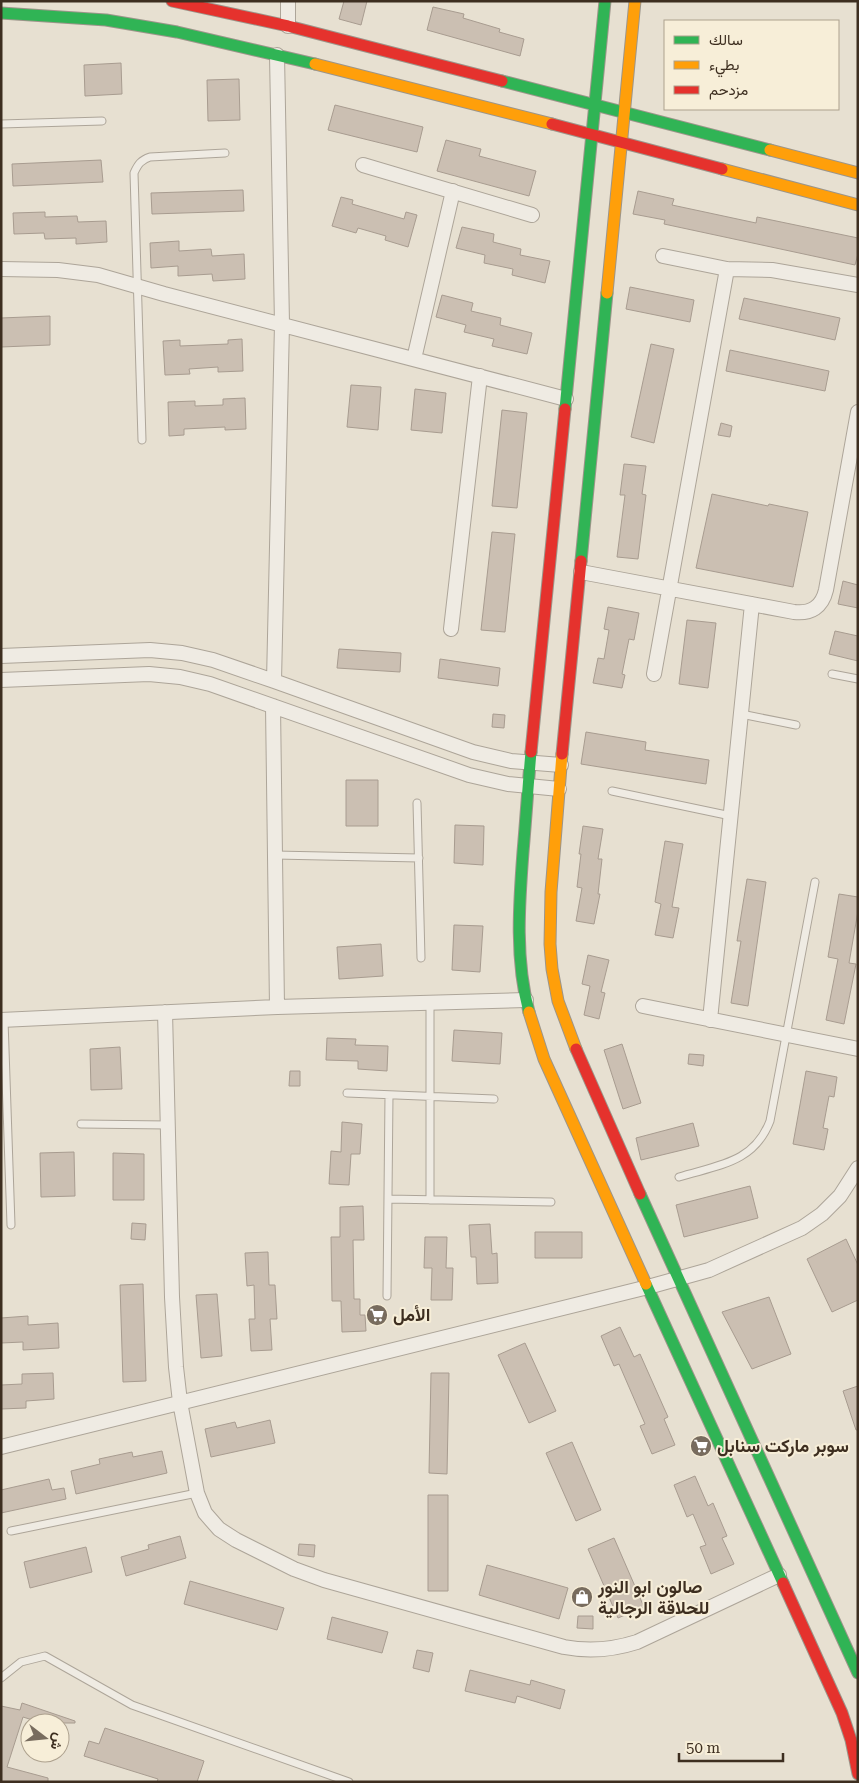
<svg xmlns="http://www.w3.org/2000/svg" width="859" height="1783" font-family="'Roboto Serif',Vazirmatn,serif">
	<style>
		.building { fill: #cbbfb2; stroke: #a89c90 }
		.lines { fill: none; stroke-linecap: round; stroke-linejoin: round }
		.lane-casing { stroke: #ada599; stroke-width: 9 }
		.street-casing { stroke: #ada599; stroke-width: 16 }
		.fast-casing { stroke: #9c958a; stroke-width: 13 }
		.slow-casing { stroke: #9c958a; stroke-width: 13 }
		.jam-casing { stroke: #9c958a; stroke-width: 13 }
		.lane { stroke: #efebe3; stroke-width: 7 }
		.street { stroke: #efebe3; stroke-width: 14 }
		.fast { stroke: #30b455; stroke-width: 11 }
		.slow { stroke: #ff9f0a; stroke-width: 11 }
		.jam { stroke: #e5322d; stroke-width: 11 }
		.labels { text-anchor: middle; stroke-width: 4; stroke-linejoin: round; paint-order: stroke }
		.poi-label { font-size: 18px; font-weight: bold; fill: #3d2e20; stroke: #f7eed8; text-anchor: start }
	</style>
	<rect width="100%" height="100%" fill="#e7e0d1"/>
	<path class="building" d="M344 1H367L361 25 339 19Z
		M433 7 464 14 463 18 500 29 499 32 524 39 520 56 427 30Z
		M121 63 122 94 85 96 84 65Z
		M239 79 240 120 208 121 207 80Z
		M335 105 423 127 417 152 328 130Z
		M446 140 481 149 479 156 536 171 529 196 437 171Z
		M101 160 103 182 13 186 12 164Z
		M243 190 244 211 152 214 151 193Z
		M638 191 674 199 672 205 756 223 757 217 858 238V254L855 265 664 224 665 220 633 214Z
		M341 197 353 200 352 204 404 219 406 212 417 215 408 247 385 240 386 236 358 228 356 233 332 226Z
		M45 212V217L77 216 78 222 106 221 107 242 76 244V238L45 239 44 233 14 234 13 213Z
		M462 227 494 234 493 242 521 249 520 255 550 261 545 283 512 275 513 269 484 263 485 255 456 248Z
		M179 241V251L211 249 212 256 244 254 245 279 213 281 212 274 178 276V266L151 268 150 243Z
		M630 287 694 300 690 322 626 309Z
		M442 295 473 303 471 311 501 318 500 325 532 333 527 354 492 346 494 339 464 332 466 325 436 317Z
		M744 298 840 318 835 340 739 319Z
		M50 316V345L1 347V318Z
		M242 339 243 371 218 372V367L189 369 190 374 165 375 163 341 180 340V346L228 344V340Z
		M651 344 674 349 654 443 631 437Z
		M730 350 829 371 825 391 726 371Z
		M351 385 381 387 378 430 347 427Z
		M415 389 446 393 442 433 411 430Z
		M245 398 246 429 225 430V427L184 429V435L169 436 168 402 195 401V406L223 405V399Z
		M502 410 527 413 517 508 492 506Z
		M721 423 732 426 730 437 718 435Z
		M624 464 646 466 642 494 646 495 638 559 617 557 625 495H620Z
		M712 494 768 506 769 504 808 512 793 587 696 568Z
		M492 532 515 534 505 632 481 630Z
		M843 581 858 585V608L838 604Z
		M608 607 639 613 634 640 629 639 622 674 625 675 622 688 593 683 598 658 604 659 609 630 604 629Z
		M687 620 716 623 708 688 679 684Z
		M835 631 858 636V661L829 654Z
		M339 649 401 653 400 672 337 668Z
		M440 659 500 668 498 686 438 678Z
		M493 714 505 715 504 728 492 727Z
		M586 732 646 742 645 750 709 760 706 784 581 764Z
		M346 780H378V826H346Z
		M455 825 484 826 483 865 454 863Z
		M583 826 603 829 598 859H602L598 894H600L594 924 576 921 582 888 577 887 581 854H579Z
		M665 841 683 844 672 907 679 908 673 938 655 935 661 904 655 902Z
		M747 879 766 882 748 1006 731 1003 741 941H737Z
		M839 894 858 897V911L849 963 856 964 844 1024 826 1020 838 959 828 957Z
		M454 925 483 926 480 972 452 970Z
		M381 944 383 976 339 979 337 947Z
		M588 955 609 960 601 992 605 993 599 1019 584 1015 590 986 582 984Z
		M454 1030 502 1033 500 1064 452 1061Z
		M327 1038 356 1039 355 1045 388 1046 387 1071 358 1069V1061L326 1060Z
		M622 1044 641 1103 623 1109 604 1050Z
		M120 1047 122 1089 91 1090 90 1049Z
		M689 1054 704 1055 703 1066 688 1064Z
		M290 1071H300V1086H289Z
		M806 1071 837 1077 834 1097 829 1096 823 1128 828 1129 824 1150 793 1144Z
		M342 1122 362 1124 360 1154H351L349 1185 329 1184 331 1151 341 1152Z
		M693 1123 699 1146 641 1160 636 1138Z
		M74 1152 75 1196 41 1197 40 1153Z
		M113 1153 144 1154V1200H113Z
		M750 1186 758 1218 684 1237 676 1205Z
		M363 1206 364 1240H353L354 1299H360V1315H365L366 1331 342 1332 341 1301H332L331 1237H340V1207Z
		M132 1223 146 1224 145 1240 131 1239Z
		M490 1224 492 1254 497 1253 498 1283 477 1284 476 1257H471L469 1225Z
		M535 1232H582V1258H535Z
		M425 1237H447L446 1268H453L452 1300H431L432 1268H424Z
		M846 1239 858 1265V1300L832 1312 807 1259Z
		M268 1252 269 1285H275L277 1319H270L272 1350 251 1351 249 1319H255L254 1285 247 1286 245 1253Z
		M143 1284 146 1381 123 1382 120 1285Z
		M217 1294 222 1356 201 1358 196 1295Z
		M769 1297 791 1354 752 1369 722 1312Z
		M28 1316V1325L58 1323 59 1348 23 1350V1342L1 1343V1318Z
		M620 1327 634 1357 640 1354 668 1417 664 1419 675 1445 652 1454 640 1426 645 1424 619 1364 614 1366 601 1336Z
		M525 1343 556 1411 529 1423 498 1355Z
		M53 1373 54 1399 26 1401V1408L1 1409V1385L22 1384V1374Z
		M431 1373H449L447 1474 429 1473Z
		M858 1386V1430H856L843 1391Z
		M270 1420 275 1443 211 1457 205 1429 235 1422 237 1428Z
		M572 1442 601 1510 576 1521 546 1453Z
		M162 1451 167 1473 76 1494 71 1471 100 1464 99 1459 132 1452 133 1457Z
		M695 1476 708 1506 713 1503 727 1536 722 1538 734 1564 711 1574 700 1547 706 1545 693 1514 687 1517 674 1485Z
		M49 1479 52 1490 64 1488 66 1499 1 1513V1490Z
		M428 1495H448V1591H428Z
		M180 1536 186 1558 126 1576 121 1557 149 1549 148 1545Z
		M614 1538 644 1607 618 1618 588 1549Z
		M299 1544 315 1545 314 1557 298 1555Z
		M86 1547 92 1572 30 1588 24 1562Z
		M487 1565 568 1588 559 1619 479 1595Z
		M190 1581 284 1608 277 1630 184 1604Z
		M578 1616H593V1629L577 1628Z
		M332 1617 388 1632 382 1653 327 1639Z
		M417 1650 433 1653 429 1672 413 1668Z
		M470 1670 530 1685 531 1680 565 1690 560 1709 517 1696 515 1703 465 1691Z
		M22 1703 75 1721V1723H42L23 1717 7 1767 48 1778V1782H1V1706L20 1710Z
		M105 1728 204 1761 197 1782H157L158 1779 84 1756 89 1741 99 1744Z"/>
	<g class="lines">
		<g class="lane-casing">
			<path id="lane" d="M1 124 102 121
				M142 440 134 173C138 164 141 160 150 157L225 153
				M832 674 858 679
				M741 714 796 725
				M612 791 731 816
				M417 803 421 958
				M275 855 419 858
				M4 1020 11 1225
				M347 1093 494 1099
				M81 1124 168 1125
				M679 1177C718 1165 754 1163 770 1121L815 882
				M388 1199 551 1202
				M430 1200V1003
				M387 1296 389 1095
				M11 1531 197 1493
				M1 1678 21 1662 45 1656 132 1705 349 1782"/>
		</g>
		<g class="street-casing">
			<path id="street" d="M288 1V26
				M363 165 532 215
				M663 256 727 269 772 270 858 285
				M1 269 58 270 98 275 164 294 566 399
				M414 359 453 191
				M581 572 794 612C811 614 822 607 826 590L858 412
				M451 629 480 376
				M1 656 150 650 182 653 213 660 274 681 473 752 511 761 561 765
				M654 674 727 269
				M1 680 149 674 180 677 210 684 469 775 508 784 559 789
				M274 681 282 324 277 55
				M273 706 277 1007
				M643 1006 858 1049
				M165 1012 172 1297 176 1367 180 1402 197 1493 205 1513 219 1529 236 1540 294 1569 324 1580 564 1647C590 1652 612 1650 637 1642L779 1575
				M1 1020 277 1007 526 1000
				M710 1020 752 604
				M1 1447 648 1287 709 1270 802 1228 822 1214 840 1196 858 1168"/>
		</g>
		<g class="fast-casing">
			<path id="fast" d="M1 13 106 20 177 32 315 64
				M502 81 770 150
				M565 409 605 1
				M581 561 607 293
				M529 1012C515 960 519 905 523 852 526 818 528 785 531 752
				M640 1194 858 1673
				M646 1284 783 1583"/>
		</g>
		<g class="slow-casing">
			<path id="slow" d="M315 64 552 124
				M770 150 858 173
				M722 169 858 205
				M607 293 635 1
				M562 754 551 892 550 944 552 969 558 1001 576 1049
				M529 1012 544 1059 646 1284"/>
		</g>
		<g class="jam-casing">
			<path id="jam" d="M172 1 288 26 502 81
				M552 124 722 169
				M531 752 565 409
				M562 754 581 561
				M576 1049 640 1194
				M783 1583 842 1713 851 1740 858 1774"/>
		</g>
		<use href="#lane" class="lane"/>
		<use href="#street" class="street"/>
		<use href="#fast" class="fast"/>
		<use href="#slow" class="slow"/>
		<use href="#jam" class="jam"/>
	</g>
	<defs>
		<g id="supermarket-disc" transform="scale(1.125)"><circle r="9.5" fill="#786c5e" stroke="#f7eed8"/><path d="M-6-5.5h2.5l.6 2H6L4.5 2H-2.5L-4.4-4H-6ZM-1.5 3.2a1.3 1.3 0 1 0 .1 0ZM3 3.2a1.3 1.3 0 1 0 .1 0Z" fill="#fff"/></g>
		<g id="shop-disc" transform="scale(1.125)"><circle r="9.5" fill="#786c5e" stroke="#f7eed8"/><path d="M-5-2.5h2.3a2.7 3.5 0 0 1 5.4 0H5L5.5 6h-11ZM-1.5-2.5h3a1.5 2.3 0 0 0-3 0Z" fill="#fff"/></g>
	</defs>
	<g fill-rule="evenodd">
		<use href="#supermarket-disc" x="377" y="1315"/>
		<use href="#supermarket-disc" x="701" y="1446"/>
		<use href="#shop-disc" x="582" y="1597"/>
	</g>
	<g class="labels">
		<g class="poi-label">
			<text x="393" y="1321">الأمل</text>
			<text x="717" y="1452">سوبر ماركت سنابل</text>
			<text x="598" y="1593">صالون ابو النور<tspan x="598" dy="21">للحلاقة الرجالية</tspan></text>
		</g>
	</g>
	<rect width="859" height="1783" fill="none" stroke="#3d2e20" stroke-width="5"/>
	<rect x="664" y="20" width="175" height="90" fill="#f7eed8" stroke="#ada18e"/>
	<rect x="674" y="36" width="25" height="8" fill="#30b455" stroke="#ada18e"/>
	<text x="709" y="45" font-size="15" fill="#3d2e20">سالك</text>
	<rect x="674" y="61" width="25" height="8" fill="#ff9f0a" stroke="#ada18e"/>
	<text x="709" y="70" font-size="15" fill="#3d2e20">بطيء</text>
	<rect x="674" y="86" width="25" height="8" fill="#e5322d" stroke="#ada18e"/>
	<text x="709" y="95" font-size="15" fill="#3d2e20">مزدحم</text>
	<g transform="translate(45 1738) rotate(106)"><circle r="24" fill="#f7eed8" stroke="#ada18e"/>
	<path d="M0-4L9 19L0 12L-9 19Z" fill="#786c5e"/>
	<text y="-8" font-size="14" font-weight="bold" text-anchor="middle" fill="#3d2e20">ش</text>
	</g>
	<path d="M679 1753v8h104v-8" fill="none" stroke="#3d2e20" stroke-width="2.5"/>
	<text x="686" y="1753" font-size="15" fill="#3d2e20" stroke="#f7eed8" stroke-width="4" paint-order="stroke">50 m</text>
</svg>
